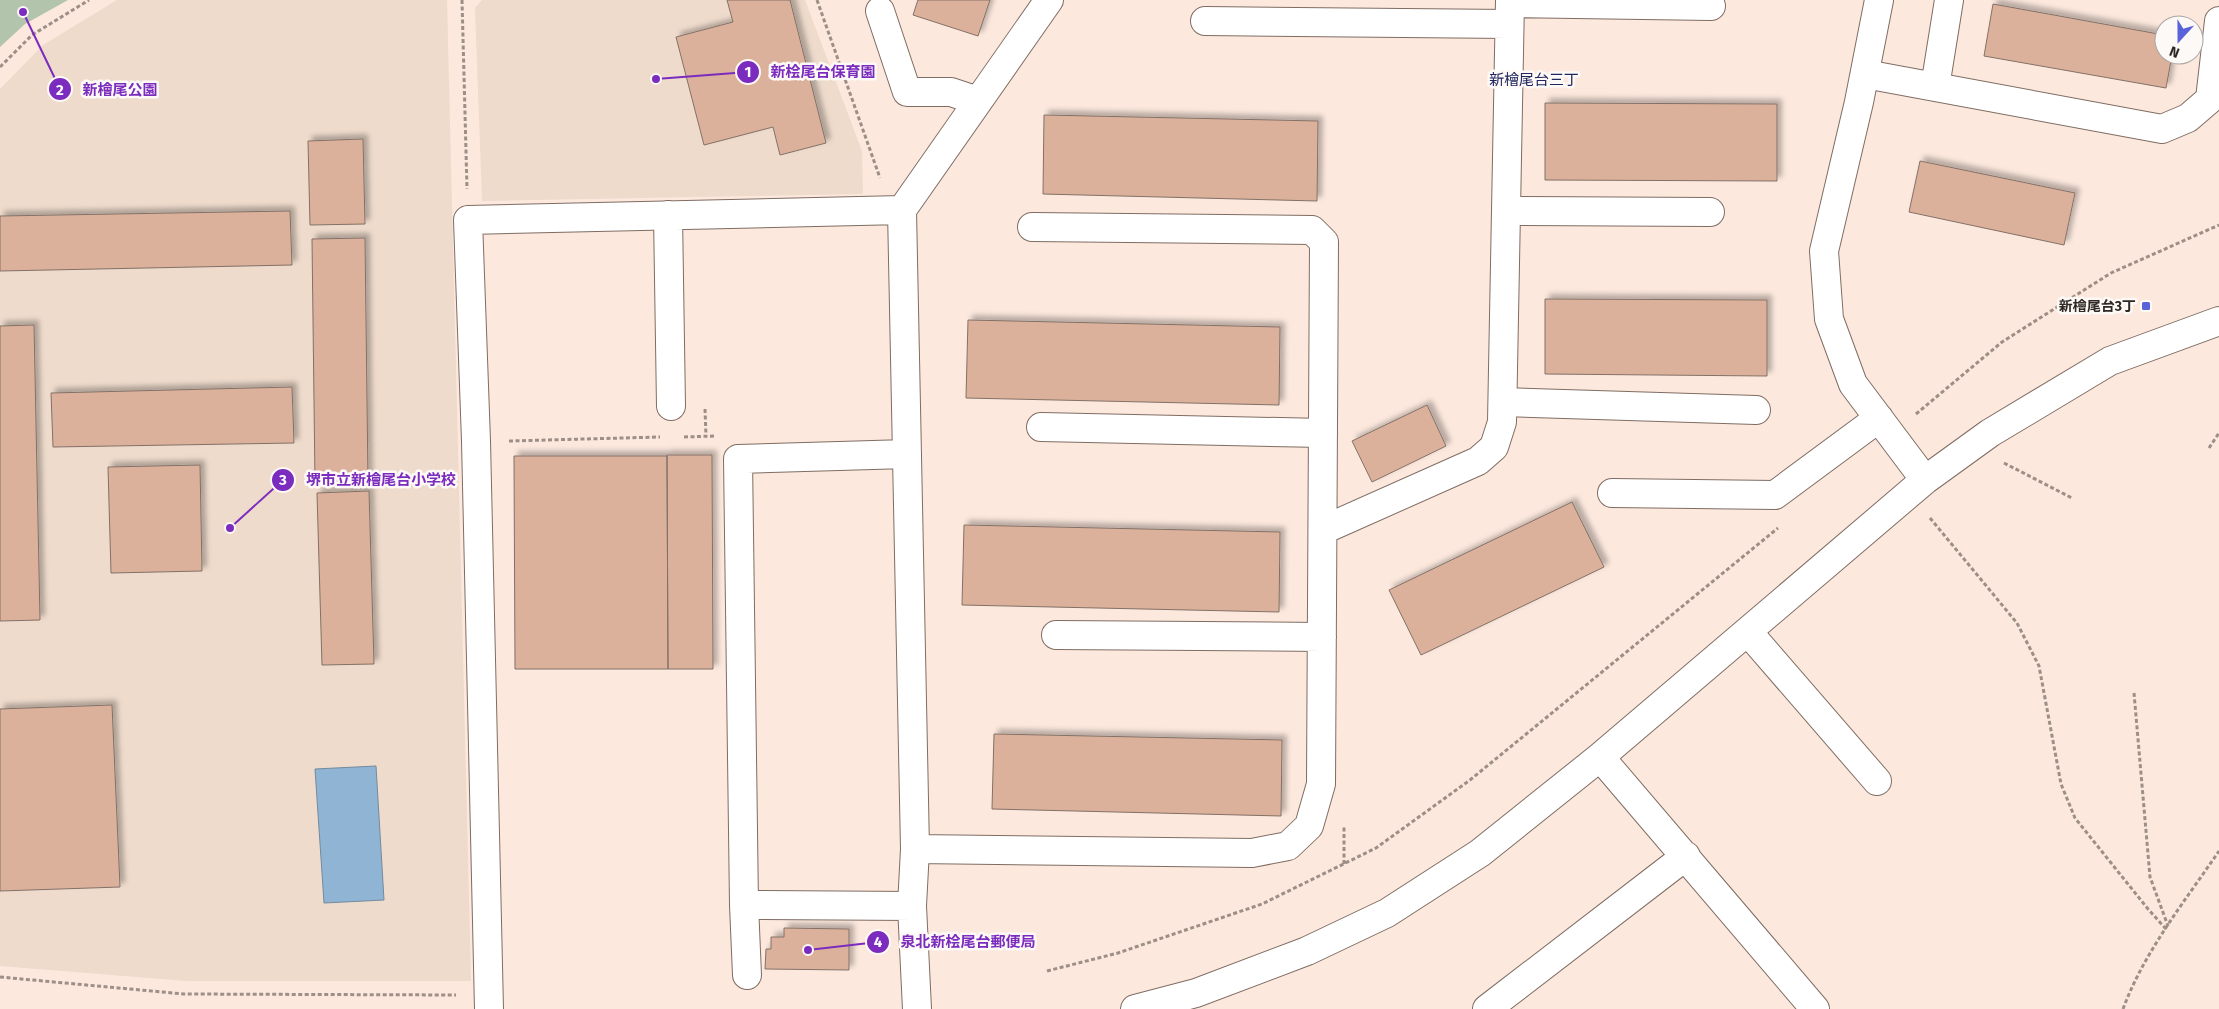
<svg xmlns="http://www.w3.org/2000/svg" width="2219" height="1009" font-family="'Fira Sans','Noto Sans JP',sans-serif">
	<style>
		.education { fill: #eedbcc }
		.green { fill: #b2c4ab }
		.water { fill: #90b5d4; stroke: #738a9f }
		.building { fill: #dcb19b; stroke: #837167; filter: url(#shadow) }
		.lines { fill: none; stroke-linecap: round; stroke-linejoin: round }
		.minor-casing { stroke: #7f6d63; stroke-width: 30 }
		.path { stroke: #9d8f87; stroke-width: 3; stroke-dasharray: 4 2.5; stroke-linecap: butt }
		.minor { stroke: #fff; stroke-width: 28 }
		.poi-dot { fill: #5863da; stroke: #fdf9f6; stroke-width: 2 }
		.labels { text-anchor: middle; stroke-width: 5; stroke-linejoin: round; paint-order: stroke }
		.poi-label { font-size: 14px; font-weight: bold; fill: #2e2723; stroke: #fdf9f6; text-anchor: end }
		.neighbourhood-label { font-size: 15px; fill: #21265f; stroke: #fdf9f6 }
		.leader { fill: none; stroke: #7b2cbf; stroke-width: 2 }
		.callout-dot { fill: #7b2cbf; stroke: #fdf9f6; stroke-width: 2 }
		.mark-label { font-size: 15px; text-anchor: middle; font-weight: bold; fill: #fff }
		.callout-label { font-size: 15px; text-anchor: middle; font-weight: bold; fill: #7b2cbf; stroke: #fdf9f6; stroke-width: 5; stroke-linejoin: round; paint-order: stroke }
	</style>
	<defs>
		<filter id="shadow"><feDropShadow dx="4.5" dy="-4.5" stdDeviation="2.5" flood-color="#0004"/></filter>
	</defs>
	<rect width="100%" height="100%" fill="#fce8dd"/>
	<path class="education" d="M117 0H447L471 981H186L0 966V89L43 45Z
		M482 0H805L862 151 863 194 482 201 475 8Z"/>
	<path class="green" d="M0 0H68L25 24 0 47Z"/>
	<path class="water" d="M376 766 384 900 324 903 315 769Z"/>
	<path class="building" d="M727 0H790L826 143 780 155 773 127 704 145 676 37 733 22Z
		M918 0H990L978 36 913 15Z
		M1993 4 2164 35V55H2172L2166 88 1984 56Z
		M1545 103 1777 104V181L1545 180Z
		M1044 115 1318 121 1317 201 1043 194Z
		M363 139 365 224 310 225 308 141Z
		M1920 161 2075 193 2064 245 1909 212Z
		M290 211 292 265 0 271V216Z
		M365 238 368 481 315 482 312 239Z
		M1545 299 1767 300V376L1545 374Z
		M968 320 1280 327 1279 405 966 398Z
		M34 325 40 620 0 621V326Z
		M292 387 294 443 53 447 51 393Z
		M1427 405 1446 446 1372 482 1352 441Z
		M712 455 713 669H668L667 455Z
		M514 456H667L668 669H515Z
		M200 465 202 571 111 573 108 467Z
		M369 491 374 664 322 665 317 493Z
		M1572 502 1604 567 1421 655 1389 590Z
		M964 525 1280 532 1279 612 962 605Z
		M112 705 120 887 0 891V709Z
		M994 734 1282 740 1281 816 992 809Z
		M784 928 849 929V970L765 969 766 949H771V937H784Z"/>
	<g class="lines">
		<g class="minor-casing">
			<path id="minor" d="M1879 0 1859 102 1824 251 1829 319 1853 384 1925 480
				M1510 3 1711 6
				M880 11 907 92H951L978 101
				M1205 21 1509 24
				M1865 74 2162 129 2188 118 2210 99 2219 21
				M1935 87 1949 0
				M1506 211 1710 212
				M668 215 671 406
				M1503 402 1756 410
				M1041 427 1323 433
				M907 454 738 459 744 905 912 906
				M1612 493 1775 495 1879 418
				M1323 530 1478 461 1494 447 1502 422 1510 0
				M1748 632 1877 781
				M1056 635 1322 637
				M1600 757 1815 1009
				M915 849 1252 853 1288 846 1309 826 1321 784 1324 242 1312 230 1032 227
				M744 905 747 975
				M489 1009 476 441 468 220 902 210
				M917 1009 912 906 915 849 902 210 1049 0
				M1135 1009 1196 993 1307 951 1387 913 1480 853 1600 757 1925 480 1990 433 2110 361 2219 321
				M1487 1009 1686 856"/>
		</g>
		<path class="path" d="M462 0 467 189
			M817 0 880 178
			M0 67 32 35 89 0
			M705 409 706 436
			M1916 414 2002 342 2111 273 2219 225
			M684 437 715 436
			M509 441 660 437
			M2209 448 2219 433
			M2004 463 2072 498
			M1930 518 2017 623 2039 666 2061 784 2075 818 2148 909 2166 929
			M2134 693 2150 877 2168 926
			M1344 864V827
			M1047 971 1118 953 1262 904 1376 848 1470 780 1778 528
			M0 977 184 994 456 995
			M2123 1009C2144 952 2185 901 2219 851"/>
		<use href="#minor" class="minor"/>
	</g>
	<rect class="poi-dot" x="2141" y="301" width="10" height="10" rx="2.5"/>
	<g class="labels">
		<g class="poi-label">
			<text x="2136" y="311">新檜尾台3丁</text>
		</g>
		<g class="neighbourhood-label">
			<text x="1534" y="85">新檜尾台三丁</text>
		</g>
	</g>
	<path class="leader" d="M656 79L748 72M23 12L60 89M230 528L283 480M808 950L878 942"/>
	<g class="callout-dot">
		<circle cx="656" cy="79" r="5"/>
		<circle cx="23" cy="12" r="5"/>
		<circle cx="230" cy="528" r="5"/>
		<circle cx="808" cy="950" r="5"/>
		<circle cx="748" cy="72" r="12"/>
		<circle cx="60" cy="89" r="12"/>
		<circle cx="283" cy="480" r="12"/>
		<circle cx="878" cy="942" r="12"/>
	</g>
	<g class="mark-label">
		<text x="748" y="77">1</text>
		<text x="60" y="95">2</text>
		<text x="283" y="485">3</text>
		<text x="878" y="947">4</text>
	</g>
	<g class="callout-label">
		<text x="823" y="77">新桧尾台保育園</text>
		<text x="120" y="95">新檜尾公園</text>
		<text x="381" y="485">堺市立新檜尾台小学校</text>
		<text x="968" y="947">泉北新桧尾台郵便局</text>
	</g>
	<g transform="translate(2179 40) rotate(201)"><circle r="24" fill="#fdf9f6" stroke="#aaa5a2"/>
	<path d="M0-4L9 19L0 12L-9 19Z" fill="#5863da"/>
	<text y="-8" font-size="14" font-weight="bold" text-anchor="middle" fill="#2e2723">N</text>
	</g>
</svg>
